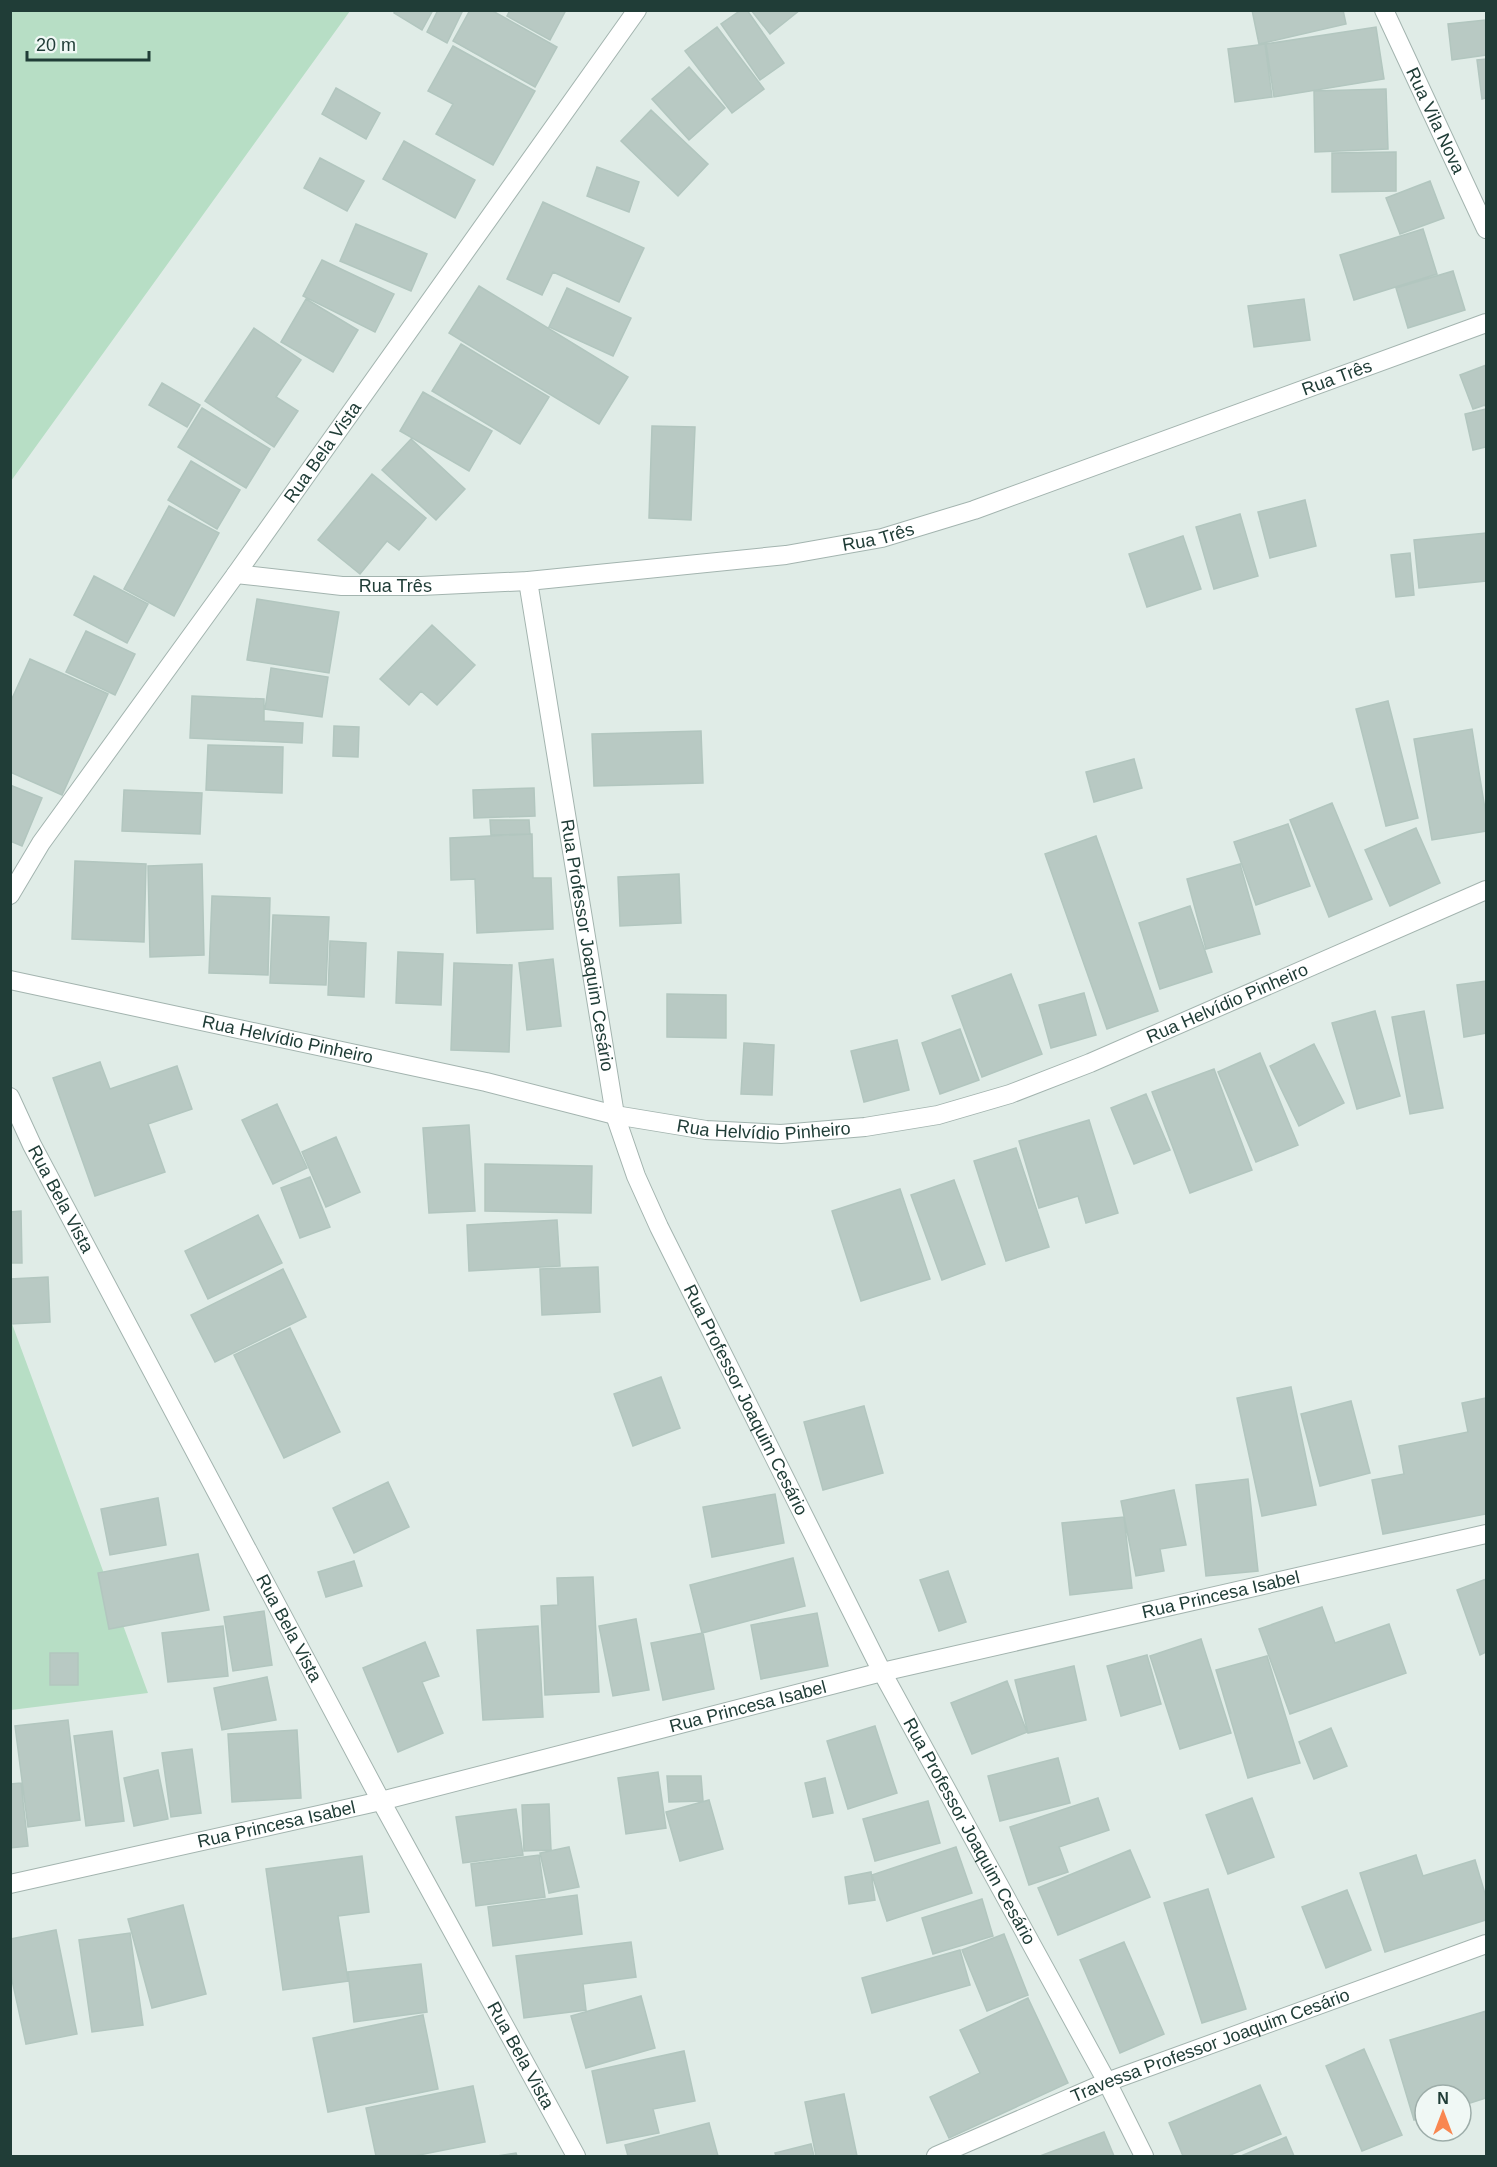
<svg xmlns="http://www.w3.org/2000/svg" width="1497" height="2167" font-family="Arial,sans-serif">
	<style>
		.green { fill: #b7dec5 }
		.building { fill: #b8c9c3; stroke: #b2c6bf; stroke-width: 1.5 }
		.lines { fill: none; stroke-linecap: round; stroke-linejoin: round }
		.minor-casing { stroke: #a3b4af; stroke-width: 20 }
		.minor { stroke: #fff; stroke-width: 18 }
		.labels { text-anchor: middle; stroke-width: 4.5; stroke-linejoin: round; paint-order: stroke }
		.street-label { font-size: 18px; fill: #203d37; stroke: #f0f8f5 }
	</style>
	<rect width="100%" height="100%" fill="#e0ece7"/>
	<path class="green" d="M11 10 350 11 11 481 10 11Z
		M11 1321 148 1693 11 1710Z"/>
	<path class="building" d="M395 10H433L422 30 394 13Z
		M438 10H463L447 43 427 32Z
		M470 10H491L557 47 535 87 453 41Z
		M510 10H566L550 40 507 16Z
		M741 10H747L784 63 760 80 721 24Z
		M751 10H800L770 34Z
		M1252 10H1343L1346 24 1259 44Z
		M1485 20 1486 55 1452 60 1448 24Z
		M717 27 764 89 732 113 685 51Z
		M1376 27 1384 79 1274 97 1266 44Z
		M1265 44 1272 97 1235 102 1228 49Z
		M453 46 535 91 493 165 436 134 453 104 428 91Z
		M1486 59V98L1482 99 1477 60Z
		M689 67 725 108 689 140 652 99Z
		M336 88 380 113 366 139 322 114Z
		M1386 89 1388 149 1315 152 1314 91Z
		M651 110 708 164 678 196 621 141Z
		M404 141 475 180 455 218 383 179Z
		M1396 152V191L1332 192V153Z
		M320 158 364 181 347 211 304 188Z
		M597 167 639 182 629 212 587 196Z
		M1430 181 1444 218 1400 234 1386 198Z
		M543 202 644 248 619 302 553 272 542 295 507 279Z
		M356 224 427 254 411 291 340 261Z
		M1423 229 1437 274 1354 300 1340 255Z
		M322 260 394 294 375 332 303 296Z
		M1453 271 1465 310 1408 328 1396 288Z
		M479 286 628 377 599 424 449 333Z
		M567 288 631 318 613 356 549 327Z
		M306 299 358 330 333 372 281 342Z
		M1304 299 1310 340 1254 347 1248 306Z
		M254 328 301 360 276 397 298 411 274 447 205 401Z
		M461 344 549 397 520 444 432 391Z
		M1486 365V408L1485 405 1473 409 1460 375Z
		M162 383 200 405 187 427 149 405Z
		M423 392 492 431 469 471 400 431Z
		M202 408 270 449 246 488 178 447Z
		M1486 409V447L1473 450 1465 414Z
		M652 426 695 427 691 520 649 518Z
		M411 439 465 489 436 520 382 470Z
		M191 461 240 490 217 529 168 500Z
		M372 474 426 518 399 550 387 541 360 574 318 540Z
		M1305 500 1316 546 1270 558 1258 512Z
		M169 506 219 533 174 616 124 589Z
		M1240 514 1258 576 1214 589 1196 527Z
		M1486 533V581L1419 588 1414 540Z
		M1183 536 1201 589 1147 607 1129 554Z
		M1410 553 1414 595 1396 597 1391 555Z
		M94 576 148 604 127 643 74 615Z
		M257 599 339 612 329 673 247 660Z
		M432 625 475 665 437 705 421 691 409 705 380 679Z
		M86 631 135 654 115 695 66 672Z
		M30 659 108 694 62 795 10 772V703Z
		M271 668 328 677 322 717 265 709Z
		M192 696 264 699V721L303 723 302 743 190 738Z
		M1388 701 1418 818 1386 826 1356 709Z
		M334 726 359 727 358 757 333 756Z
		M1472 729 1486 815V831L1432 840 1414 739Z
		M701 731 703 783 594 786 592 734Z
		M208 745 283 747 282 793 206 790Z
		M1134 759 1142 788 1094 802 1086 772Z
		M10 785 42 798 22 846 10 841Z
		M534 788 535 816 474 818 473 790Z
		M124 790 202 793 200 834 122 831Z
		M1332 803 1372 899 1329 917 1290 820Z
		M490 820H529L530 834 491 835Z
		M1288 824 1310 886 1256 905 1234 842Z
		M1416 828 1440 883 1390 906 1365 850Z
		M532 834 533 878H551L553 929 477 933 475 879 451 880 450 838Z
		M1096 836 1158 1011 1107 1029 1045 854Z
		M75 861 146 864 144 942 72 939Z
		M202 864 204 955 150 957 148 866Z
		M1240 864 1260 934 1206 949 1187 879Z
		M679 874 681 923 620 926 618 877Z
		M212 896 270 898 268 975 209 973Z
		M1190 906 1212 972 1160 989 1139 923Z
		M273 915 329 917 326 985 270 983Z
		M330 941 366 943 364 997 328 995Z
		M398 952 443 954 441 1005 396 1003Z
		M553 959 561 1026 527 1030 519 963Z
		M454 963 512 965 509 1052 451 1050Z
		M1011 974 1042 1054 982 1077 952 996Z
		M1486 981V1033L1464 1037 1457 985Z
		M1084 993 1096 1035 1051 1048 1039 1005Z
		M667 994 726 995V1038L667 1037Z
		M1375 1011 1400 1096 1357 1109 1332 1023Z
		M1424 1011 1443 1108 1410 1114 1392 1017Z
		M960 1029 979 1080 940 1094 922 1043Z
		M897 1040 909 1090 864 1102 851 1051Z
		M744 1043 774 1045 772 1095 741 1094Z
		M1314 1044 1344 1103 1299 1126 1270 1066Z
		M1260 1053 1298 1145 1256 1162 1218 1072Z
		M100 1062 110 1089 177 1066 192 1109 148 1124 165 1172 95 1196 53 1078Z
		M1214 1069 1252 1170 1190 1193 1152 1092Z
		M1146 1094 1170 1150 1134 1164 1111 1108Z
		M277 1104 307 1168 273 1184 242 1120Z
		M1089 1120 1118 1213 1086 1223 1078 1196 1039 1208 1019 1141Z
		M469 1125 475 1211 429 1213 423 1128Z
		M336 1137 360 1192 326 1207 302 1152Z
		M1016 1148 1049 1247 1006 1261 974 1161Z
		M485 1164 592 1166 591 1213 485 1211Z
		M310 1177 330 1227 300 1238 281 1188Z
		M954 1180 985 1264 942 1280 911 1195Z
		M900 1189 930 1279 861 1301 832 1211Z
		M21 1211 22 1263H10V1212Z
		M258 1215 282 1263 208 1299 185 1251Z
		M557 1220 560 1266 469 1271 467 1225Z
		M598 1267 600 1312 542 1315 540 1269Z
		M283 1269 306 1317 215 1362 191 1315Z
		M48 1277 50 1322 10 1324V1279Z
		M290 1328 340 1432 284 1458 234 1355Z
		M661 1377 680 1428 633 1446 614 1394Z
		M1291 1387 1316 1505 1262 1516 1237 1398Z
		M1486 1398V1514L1383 1534 1372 1480 1404 1474 1399 1446 1468 1432 1462 1403Z
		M1351 1401 1370 1473 1320 1486 1301 1414Z
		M864 1406 883 1473 823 1490 804 1422Z
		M1248 1479 1258 1571 1206 1576 1196 1485Z
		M388 1482 409 1527 354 1553 333 1508Z
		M1174 1490 1186 1545 1160 1549 1164 1571 1136 1576 1121 1501Z
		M775 1494 784 1543 712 1557 703 1507Z
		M158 1498 166 1545 110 1555 101 1509Z
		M1124 1517 1132 1588 1070 1595 1062 1523Z
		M198 1554 209 1610 109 1629 98 1573Z
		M793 1558 805 1606 702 1633 690 1585Z
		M354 1561 362 1586 326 1597 318 1572Z
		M948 1571 966 1622 939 1631 920 1580Z
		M593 1577 599 1692 545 1695 541 1606 558 1605 557 1578Z
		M1486 1579V1652L1480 1655 1457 1590Z
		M1322 1607 1335 1643 1389 1624 1406 1673 1290 1714 1259 1629Z
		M264 1611 272 1665 233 1671 224 1617Z
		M817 1613 828 1666 761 1679 751 1625Z
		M636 1619 649 1690 613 1696 599 1626Z
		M223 1626 228 1676 168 1682 162 1633Z
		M538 1626 543 1717 483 1720 477 1630Z
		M703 1633 714 1689 663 1700 651 1643Z
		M1201 1639 1231 1733 1180 1749 1150 1656Z
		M425 1642 439 1676 422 1682 443 1733 398 1752 363 1668Z
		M50 1653H78V1685H50Z
		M1147 1655 1161 1704 1121 1716 1107 1666Z
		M1267 1656 1300 1763 1248 1778 1216 1670Z
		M1074 1666 1086 1720 1028 1733 1015 1680Z
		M267 1677 276 1720 222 1730 214 1688Z
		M1007 1681 1027 1732 972 1754 951 1703Z
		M68 1720 80 1820 28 1827 15 1726Z
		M875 1726 897 1793 848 1809 827 1741Z
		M1331 1728 1347 1766 1314 1779 1299 1742Z
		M297 1730 301 1798 232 1802 228 1734Z
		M112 1731 124 1821 86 1826 74 1736Z
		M192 1749 201 1813 171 1817 162 1753Z
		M1058 1758 1070 1803 1000 1821 988 1776Z
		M158 1770 168 1819 134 1826 124 1778Z
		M658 1772 666 1828 626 1834 618 1778Z
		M667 1776H701L703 1801 669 1802Z
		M825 1778 833 1813 813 1817 805 1783Z
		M21 1783 28 1846 10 1848V1784Z
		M1098 1798 1109 1830 1059 1847 1068 1872 1029 1885 1010 1827Z
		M1252 1798 1274 1857 1228 1874 1206 1815Z
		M709 1800 723 1849 680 1861 666 1812Z
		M928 1801 940 1843 875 1861 863 1819Z
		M549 1804 551 1850 524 1851 522 1805Z
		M516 1809 523 1855 463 1863 456 1817Z
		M569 1847 579 1887 549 1893 540 1853Z
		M956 1847 972 1893 887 1921 872 1875Z
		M1130 1850 1150 1897 1058 1935 1038 1888Z
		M539 1855 545 1897 476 1906 471 1864Z
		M1416 1855 1423 1876 1475 1860 1486 1897V1920L1385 1952 1360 1873Z
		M362 1856 369 1912 338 1916 348 1981 283 1990 266 1869Z
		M871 1872 875 1900 849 1904 845 1877Z
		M1208 1889 1246 2009 1202 2023 1164 1903Z
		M1347 1890 1371 1950 1326 1968 1302 1907Z
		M577 1895 582 1934 493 1946 488 1907Z
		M982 1899 993 1936 933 1954 922 1918Z
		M183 1905 206 1994 152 2008 128 1919Z
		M56 1930 77 2034 26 2044 10 1971V1939Z
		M130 1933 143 2025 92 2032 79 1940Z
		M1004 1934 1028 1995 987 2011 962 1950Z
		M631 1942 636 1977 583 1984 586 2010 524 2018 516 1956Z
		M1124 1942 1164 2034 1120 2053 1080 1960Z
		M960 1950 970 1985 872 2013 862 1978Z
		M421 1964 427 2012 354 2022 348 1972Z
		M641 1996 655 2048 586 2068 571 2016Z
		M1028 1998 1068 2083 949 2138 930 2097 980 2073 960 2030Z
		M1486 2011V2098L1461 2106V2095H1425V2117L1414 2120 1390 2040Z
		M423 2015 438 2089 328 2112 313 2038Z
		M1364 2049 1402 2135 1362 2151 1326 2066Z
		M684 2051 695 2101 653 2109 659 2133 607 2143 592 2071Z
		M1260 2085 1281 2134 1228 2156H1183L1169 2123Z
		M473 2086 485 2142 414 2156H376L366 2108Z
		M844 2094 857 2156H816L805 2102Z
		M709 2123 718 2156H628L625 2145Z
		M1104 2132 1114 2156H1040Z
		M1286 2137 1294 2156H1241Z
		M811 2144 814 2156H776L775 2153Z
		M516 2153 517 2156H497Z"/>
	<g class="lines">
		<g class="minor-casing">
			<g id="minor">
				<path id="s1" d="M1384 10 1486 229"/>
				<path id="s2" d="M236 574 342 586H421L528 581 786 555 882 538 974 510 1486 323"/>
				<path id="s3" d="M528 581 615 1115 636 1176 659 1227 882 1672 1107 2082 1144 2156"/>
				<path id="s4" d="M10 895 41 843 236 574 637 10"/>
				<path id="s5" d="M10 980 486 1082 615 1115 706 1130 781 1134 865 1127 938 1115 1010 1094 1090 1063 1486 890"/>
				<path id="s6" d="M10 1097 32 1145 381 1801 576 2156"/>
				<path id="s7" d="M10 1884 381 1801 882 1672 1486 1534"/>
				<path id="s8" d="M936 2156 1107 2082 1486 1944"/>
			</g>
		</g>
		<use href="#minor" class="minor"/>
	</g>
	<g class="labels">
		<g class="street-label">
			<text dy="6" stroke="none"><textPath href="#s1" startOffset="122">Rua Vila Nova</textPath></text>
			<text dy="6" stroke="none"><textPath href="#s2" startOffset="1132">Rua Três</textPath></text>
			<text dy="6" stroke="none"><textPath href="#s4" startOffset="542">Rua Bela Vista</textPath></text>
			<text dy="6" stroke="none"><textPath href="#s2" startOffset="646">Rua Três</textPath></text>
			<text dy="6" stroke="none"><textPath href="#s2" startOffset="160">Rua Três</textPath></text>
			<text dy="6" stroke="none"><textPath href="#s3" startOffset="369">Rua Professor Joaquim Cesário</textPath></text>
			<text dy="6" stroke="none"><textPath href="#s5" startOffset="1256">Rua Helvídio Pinheiro</textPath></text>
			<text dy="6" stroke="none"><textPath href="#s5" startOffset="284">Rua Helvídio Pinheiro</textPath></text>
			<text dy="6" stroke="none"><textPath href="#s5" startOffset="770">Rua Helvídio Pinheiro</textPath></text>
			<text dy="6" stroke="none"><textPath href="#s6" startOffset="114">Rua Bela Vista</textPath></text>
			<text dy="6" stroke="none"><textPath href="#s3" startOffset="855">Rua Professor Joaquim Cesário</textPath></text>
			<text dy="6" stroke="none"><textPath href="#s7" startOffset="1245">Rua Princesa Isabel</textPath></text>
			<text dy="6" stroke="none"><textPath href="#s6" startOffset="600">Rua Bela Vista</textPath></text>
			<text dy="6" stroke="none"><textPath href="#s7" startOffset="759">Rua Princesa Isabel</textPath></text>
			<text dy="6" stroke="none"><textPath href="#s7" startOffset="273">Rua Princesa Isabel</textPath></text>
			<text dy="6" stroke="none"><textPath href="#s3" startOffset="1341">Rua Professor Joaquim Cesário</textPath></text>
			<text dy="6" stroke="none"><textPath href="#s8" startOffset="296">Travessa Professor Joaquim Cesário</textPath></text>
			<text dy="6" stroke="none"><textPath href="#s6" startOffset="1086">Rua Bela Vista</textPath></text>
		</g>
	</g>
	<rect width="1497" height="2167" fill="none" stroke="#203d37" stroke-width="24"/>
	<g transform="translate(1443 2113)"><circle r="28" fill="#f0f8f5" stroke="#9dada9" stroke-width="1.5"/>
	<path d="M0-4.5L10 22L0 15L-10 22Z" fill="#f98751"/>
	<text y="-9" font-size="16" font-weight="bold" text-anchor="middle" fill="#203d37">N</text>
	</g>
	<path d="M27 51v9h122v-9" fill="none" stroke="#203d37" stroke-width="3"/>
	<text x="36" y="51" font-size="18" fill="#203d37" stroke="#f0f8f5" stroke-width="4.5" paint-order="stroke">20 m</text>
</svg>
